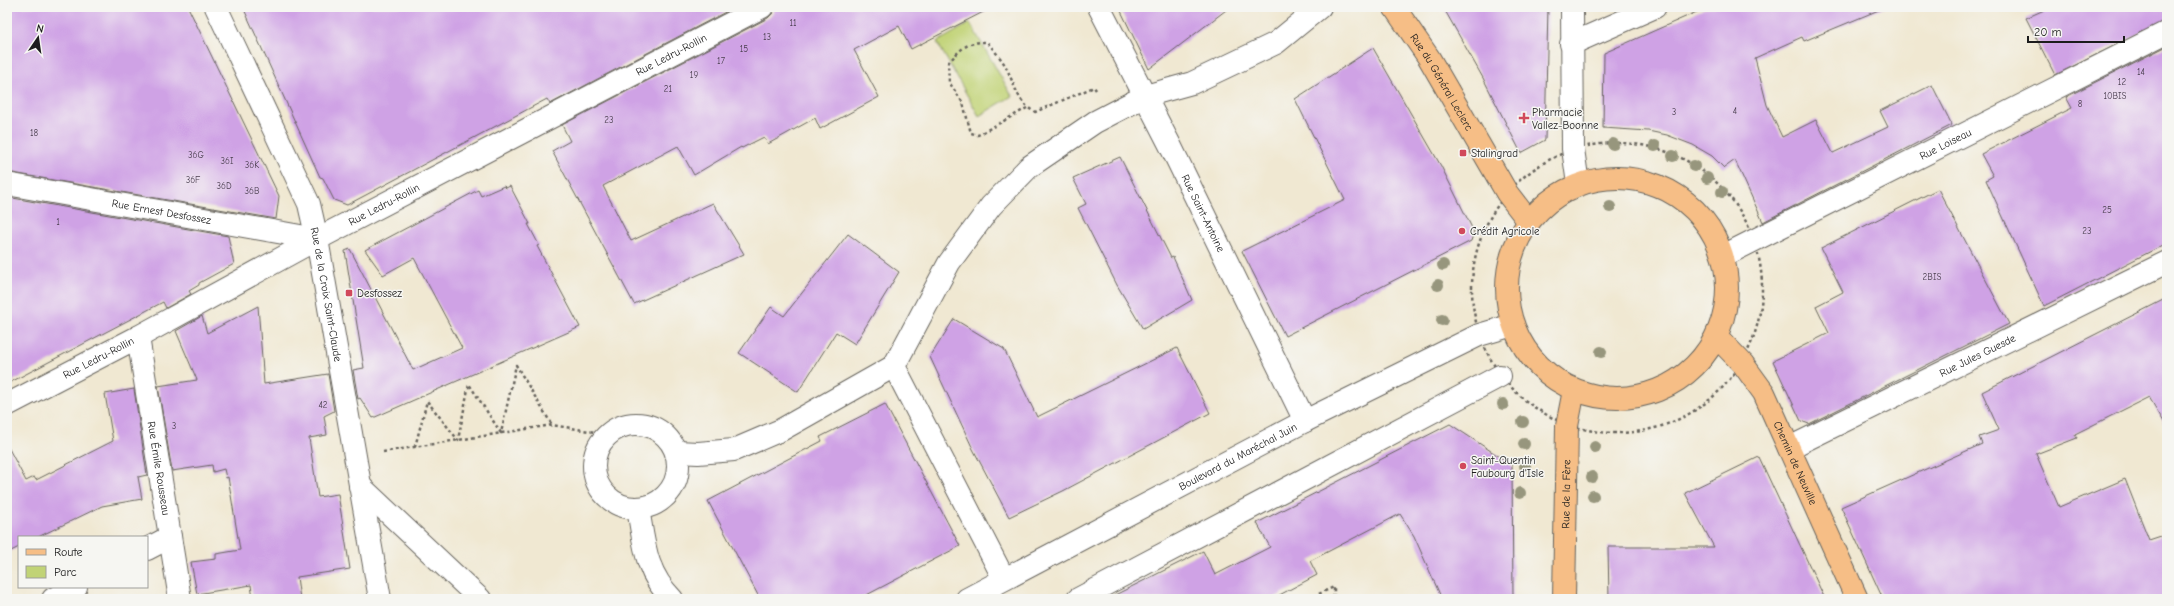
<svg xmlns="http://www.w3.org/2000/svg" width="2174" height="606" font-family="'Comic Neue',sans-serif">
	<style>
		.green { fill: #c1d376; stroke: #6e7849 }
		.building { fill: #cfa2e5 }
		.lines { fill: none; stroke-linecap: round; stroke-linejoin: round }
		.minor-casing { stroke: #66635c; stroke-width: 24 }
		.major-casing { stroke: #66635c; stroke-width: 24 }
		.path { stroke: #66635c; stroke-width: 2.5; stroke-dasharray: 3 3; stroke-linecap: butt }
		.minor { stroke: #fff; stroke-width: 22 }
		.major { stroke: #f6be86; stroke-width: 22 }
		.tree { fill: #97967d }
		.poi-dot { fill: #d1495b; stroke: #f6f6f2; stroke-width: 1.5 }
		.labels { text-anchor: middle; stroke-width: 3; stroke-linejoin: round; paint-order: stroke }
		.number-label { font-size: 9px; fill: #493e4e }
		.street-label { font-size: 11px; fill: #1c1c1c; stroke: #f6f6f2 }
		.poi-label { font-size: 11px; fill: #1c1c1c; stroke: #f6f6f2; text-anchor: start }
	</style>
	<rect width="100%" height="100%" fill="#f6f6f2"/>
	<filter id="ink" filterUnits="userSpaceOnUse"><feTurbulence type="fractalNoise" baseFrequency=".025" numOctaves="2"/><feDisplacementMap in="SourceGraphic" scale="8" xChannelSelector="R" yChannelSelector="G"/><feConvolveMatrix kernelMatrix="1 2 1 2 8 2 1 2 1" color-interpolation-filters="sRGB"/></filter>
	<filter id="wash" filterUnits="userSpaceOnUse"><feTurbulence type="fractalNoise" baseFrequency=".012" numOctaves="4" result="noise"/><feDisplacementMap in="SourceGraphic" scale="16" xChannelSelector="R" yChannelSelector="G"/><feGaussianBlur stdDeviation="0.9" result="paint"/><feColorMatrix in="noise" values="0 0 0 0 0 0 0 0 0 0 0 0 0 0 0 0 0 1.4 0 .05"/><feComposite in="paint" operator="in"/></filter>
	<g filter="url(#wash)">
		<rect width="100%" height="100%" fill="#f0e8d2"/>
		<path class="green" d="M970 23 1012 96 979 116 937 42Z"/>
		<g id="blocks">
			<path class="building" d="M7 7H188L279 196 276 219 7 172Z
				M243 7H735L550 104 547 99 347 205 334 200 323 178 320 177Z
				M774 7H993L911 49 899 26 854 50 879 97 820 129 815 118 768 144 764 137 742 148 741 147 694 175 678 146 603 186 631 241 713 203 744 254 634 304 552 151 570 141 562 125 768 18 773 13Z
				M1119 7H1230L1149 69Z
				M1443 7H1548L1545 140 1521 153 1483 78Z
				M1708 7H1886L1804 41 1802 37 1755 58 1767 105 1782 137 1816 120 1833 153 1888 127 1880 111 1932 85 1952 125 1763 222 1735 160 1724 168 1712 156 1693 145 1667 135 1648 131 1603 128 1604 53Z
				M2051 7H2167V20L2055 75 2026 18Z
				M2167 46V243L2044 306 1986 180 1993 176 1981 154 2072 108 2066 97Z
				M1373 48 1441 166 1474 232 1471 241 1285 336 1242 251 1345 200 1295 99Z
				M1120 157 1171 258 1173 257 1192 300 1143 329 1117 285 1078 208 1086 204 1073 178Z
				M504 186 506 188 510 186 530 224H528L539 245 537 246 580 327 373 418 360 398 358 399 353 370 364 368 345 251 350 249 413 370 462 348 414 258 383 275 365 250 478 190 481 196Z
				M1938 189 2009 324 1809 424 1801 421 1773 361 1829 333 1816 306 1843 292 1821 248Z
				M7 197 228 236 234 264 199 283V285L189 291 191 294 166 308 163 302 7 384Z
				M848 234 899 272 855 344 836 332 798 392 739 353 771 307 784 316Z
				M2167 298V427L2149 397 2075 434 2077 438 2036 454 2059 507 2125 479 2149 540 2167 534V599H1883L1841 507 1982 444 1979 437 1999 430 1982 392Z
				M258 306 264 384 328 374 334 411 324 416 327 435 309 438 318 497 338 494 350 569 297 577 300 599H253L251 585 197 594 191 562 216 559V554L240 550 228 477 226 478 224 469 213 472 212 465 172 471 158 386 197 380 176 331 202 316 207 333Z
				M954 319 1004 349 1037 417 1177 348 1210 413 1063 491 1009 517 973 449 930 357Z
				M134 389 147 475 138 477 142 499 102 506 38 537H19V547L7 553V445L26 481 34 477 36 480 113 441 105 394Z
				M885 404 960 546 859 599H760L708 501 822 441 820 437Z
				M1450 424 1512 465 1513 599 1441 597 1414 536 1400 514 1310 561 1317 575 1272 599H1107L1203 551 1215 575 1270 547 1257 523Z
				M1759 457 1825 599H1609L1608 547H1714L1685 493Z"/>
		</g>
	</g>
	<g filter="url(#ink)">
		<use href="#blocks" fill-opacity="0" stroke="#66635c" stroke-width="1"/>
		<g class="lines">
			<g class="minor-casing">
				<g id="minor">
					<path id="s1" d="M216 7 309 204 317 239 380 599"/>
					<path id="s2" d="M1099 7 1170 145 1305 421"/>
					<path d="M1572 7 1573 149 1578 184"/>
					<path d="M1571 44 1655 7"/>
					<path id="s3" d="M7 184 317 239"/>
					<path id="s4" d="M1723 256 2167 32"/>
					<path id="s5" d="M138 337 180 599"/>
					<path id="s6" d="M7 405 138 337 302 247 762 7"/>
					<circle cx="636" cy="466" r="42"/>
					<path id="s7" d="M1789 448 2167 262"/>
					<path d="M677 452 698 453 734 450 781 430 894 366"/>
					<path d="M360 486 480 599"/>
					<path d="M638 508C644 543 645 572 672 599"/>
					<path d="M147 549 170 537"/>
					<path d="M1004 579 894 366 949 263 991 206 1029 167 1095 122 1145 96 1192 83 1276 43 1320 7"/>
					<path d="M53 599 76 587"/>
					<path id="s8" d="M967 599 1305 421 1479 335 1513 325"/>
					<path d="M1078 599 1500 376"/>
				</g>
			</g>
			<g class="major-casing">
				<g id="major">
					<path id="s9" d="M1394 7 1429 58 1507 193 1527 219"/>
					<circle cx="1617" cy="288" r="110"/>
					<path id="s10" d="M1717 337 1743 364 1764 393 1857 599"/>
					<path id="s11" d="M1564 599 1567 426 1574 390"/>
				</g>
			</g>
			<path class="path" d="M1027 108 978 135 971 133 963 103 949 82 948 63C961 49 967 41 987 42 993 49 1000 57 1005 65 1014 82 1017 103 1035 112L1094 87 1096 90
				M1472 288a145 145 0 1 1 290 0a145 145 0 1 1-290 0Z
				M415 447 427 401 458 440 469 384 501 433 516 365 552 425
				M383 452 552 425 608 434
				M1308 599 1334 587V599"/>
			<use href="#minor" class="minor"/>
			<use href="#major" class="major"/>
		</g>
		<g class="tree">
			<circle cx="1613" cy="144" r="6"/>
			<circle cx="1655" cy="146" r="6"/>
			<circle cx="1673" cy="156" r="6"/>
			<circle cx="1694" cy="166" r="6"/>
			<circle cx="1707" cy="178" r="6"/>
			<circle cx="1722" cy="192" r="6"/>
			<circle cx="1610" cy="207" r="6"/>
			<circle cx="1443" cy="265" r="6"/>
			<circle cx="1438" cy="285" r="6"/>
			<circle cx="1442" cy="320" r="6"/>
			<circle cx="1601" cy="352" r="6"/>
			<circle cx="1503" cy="404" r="6"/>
			<circle cx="1523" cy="422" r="6"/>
			<circle cx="1524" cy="444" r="6"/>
			<circle cx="1595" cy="447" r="6"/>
			<circle cx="1525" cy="466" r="6"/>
			<circle cx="1592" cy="477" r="6"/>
			<circle cx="1520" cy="493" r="6"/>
			<circle cx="1593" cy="496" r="6"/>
		</g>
	</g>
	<g class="poi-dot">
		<path d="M1522 112h4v4h4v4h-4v4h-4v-4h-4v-4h4z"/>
		<rect x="1459" y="149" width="8" height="8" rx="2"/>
		<circle cx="1462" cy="231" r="4"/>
		<rect x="345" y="289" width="8" height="8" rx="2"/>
		<circle cx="1463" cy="466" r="4"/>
	</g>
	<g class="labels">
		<g class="number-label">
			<text x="793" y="26">11</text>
			<text x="767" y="40">13</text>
			<text x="744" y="52">15</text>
			<text x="721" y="64">17</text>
			<text x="2141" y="75">14</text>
			<text x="694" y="78">19</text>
			<text x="2122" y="85">12</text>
			<text x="668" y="92">21</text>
			<text x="2115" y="99">10BIS</text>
			<text x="2080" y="107">8</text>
			<text x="1735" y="114">4</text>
			<text x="1674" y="115">3</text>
			<text x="609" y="123">23</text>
			<text x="34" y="136">18</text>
			<text x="196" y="158">36G</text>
			<text x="227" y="164">36I</text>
			<text x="252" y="168">36K</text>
			<text x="193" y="183">36F</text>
			<text x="224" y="189">36D</text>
			<text x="252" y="194">36B</text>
			<text x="2107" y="213">25</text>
			<text x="58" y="225">1</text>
			<text x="2087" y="234">23</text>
			<text x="1932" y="280">2BIS</text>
			<text x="323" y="408">42</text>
			<text x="174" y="429">3</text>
		</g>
		<g class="street-label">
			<text dy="4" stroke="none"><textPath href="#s6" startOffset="751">Rue Ledru-Rollin</textPath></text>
			<text dy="4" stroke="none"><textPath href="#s9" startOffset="89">Rue du Général Leclerc</textPath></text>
			<text dy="4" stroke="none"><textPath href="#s4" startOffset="249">Rue Loiseau</textPath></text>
			<text dy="4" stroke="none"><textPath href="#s6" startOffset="427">Rue Ledru-Rollin</textPath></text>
			<text dy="4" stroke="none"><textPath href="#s3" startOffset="157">Rue Ernest Desfossez</textPath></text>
			<text dy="4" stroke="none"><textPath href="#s2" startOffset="231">Rue Saint-Antoine</textPath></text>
			<text dy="4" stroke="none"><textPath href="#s1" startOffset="310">Rue de la Croix Saint-Claude</textPath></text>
			<text dy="4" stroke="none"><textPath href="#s7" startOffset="210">Rue Jules Guesde</textPath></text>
			<text dy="4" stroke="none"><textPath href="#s6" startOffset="103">Rue Ledru-Rollin</textPath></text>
			<text dy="4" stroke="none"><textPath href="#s8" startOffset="306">Boulevard du Maréchal Juin</textPath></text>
			<text dy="4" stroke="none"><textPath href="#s10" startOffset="150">Chemin de Neuville</textPath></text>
			<text dy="4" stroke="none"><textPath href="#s5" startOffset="133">Rue Émile Rousseau</textPath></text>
			<text dy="4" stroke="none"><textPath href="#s11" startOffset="105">Rue de la Fère</textPath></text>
		</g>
		<g class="poi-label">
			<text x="1532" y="116">Pharmacie<tspan x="1532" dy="13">Vallez-Boonne</tspan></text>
			<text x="1471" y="157">Stalingrad</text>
			<text x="1470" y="235">Crédit Agricole</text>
			<text x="357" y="297">Desfossez</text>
			<text x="1471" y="464">Saint-Quentin<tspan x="1471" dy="13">Faubourg d'Isle</tspan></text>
		</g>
	</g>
	<rect width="2174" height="606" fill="none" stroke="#f6f6f2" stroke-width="24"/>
	<rect x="18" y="536" width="130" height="52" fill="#f6f6f2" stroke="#9f9f9c"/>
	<rect x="26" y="549" width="20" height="6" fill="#f6be86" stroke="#9f9f9c"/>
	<text x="54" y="556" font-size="12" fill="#1c1c1c">Route</text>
	<rect x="26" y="566" width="20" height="12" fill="#c1d376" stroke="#9f9f9c"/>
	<text x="54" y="576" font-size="12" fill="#1c1c1c">Parc</text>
	<g transform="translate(38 38) rotate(13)" stroke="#f6f6f2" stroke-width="3" paint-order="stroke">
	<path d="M0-3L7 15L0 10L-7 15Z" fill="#1c1c1c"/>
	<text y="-6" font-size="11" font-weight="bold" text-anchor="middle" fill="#1c1c1c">N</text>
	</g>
	<path d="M2028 36v6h96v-6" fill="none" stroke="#1c1c1c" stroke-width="2"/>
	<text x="2034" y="36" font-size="12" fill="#1c1c1c" stroke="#f6f6f2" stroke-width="3" paint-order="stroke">20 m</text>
</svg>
